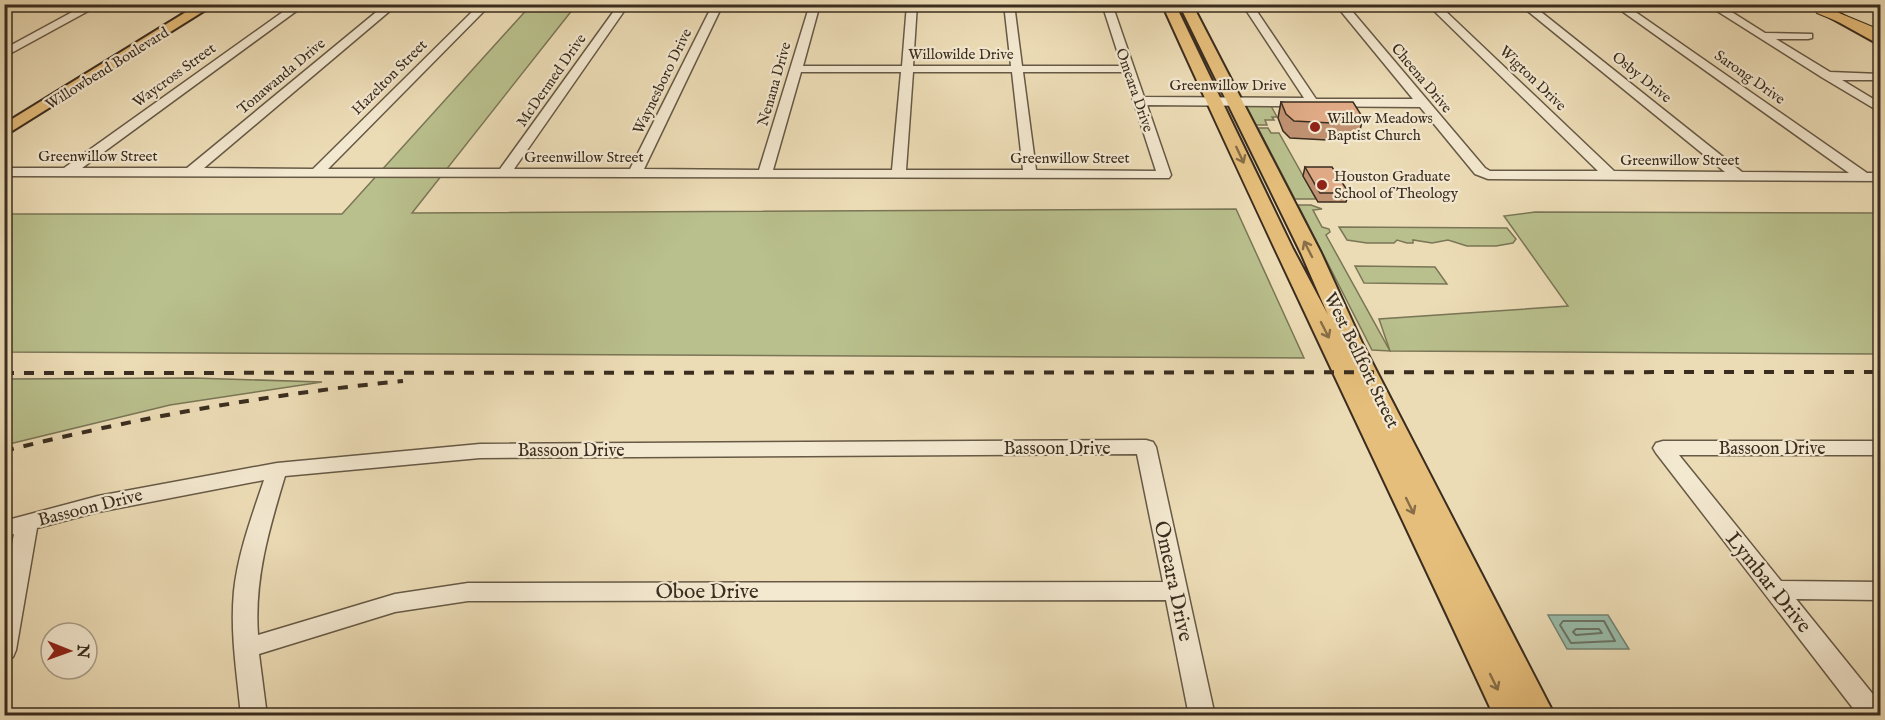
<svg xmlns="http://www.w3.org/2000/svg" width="1885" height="720" font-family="'IM FELL English',serif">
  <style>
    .green { fill: #b9c08d; stroke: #7a7656; stroke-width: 1.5 }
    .water { fill: #99bcab; stroke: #738373; stroke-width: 1.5 }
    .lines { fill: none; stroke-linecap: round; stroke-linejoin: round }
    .shore { stroke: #6a7465; stroke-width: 2 }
    .minor-casing { stroke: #665945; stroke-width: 3 }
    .major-casing { stroke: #3a2d1f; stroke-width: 4 }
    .highway-casing { stroke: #3a2d1f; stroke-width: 2 }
    .minor { fill: #f3e8d0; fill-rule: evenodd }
    .major { fill: #e6be7b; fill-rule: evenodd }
    .highway { fill: #e6be7b; fill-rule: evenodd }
    .rail { stroke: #3a2d1f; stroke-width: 4; stroke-dasharray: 10 10; stroke-linecap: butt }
    .wall { fill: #c09272; stroke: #3a2d1f; stroke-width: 1.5 }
    .building { fill: #dfaa85; stroke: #3a2d1f; stroke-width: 1.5 }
    .oneway { stroke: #876e48 }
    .poi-dot { fill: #8f2418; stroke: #f3e8d0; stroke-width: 2 }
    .labels { text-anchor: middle; stroke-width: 4.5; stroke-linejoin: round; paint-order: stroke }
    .far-street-label { font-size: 15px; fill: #3a2d1f; stroke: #f3e8d0 }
    .far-poi-label { font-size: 15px; fill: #3a2d1f; stroke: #f3e8d0; text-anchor: start }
    .street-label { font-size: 18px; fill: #3a2d1f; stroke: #f3e8d0 }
    .near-street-label { font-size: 21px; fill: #3a2d1f; stroke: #f3e8d0 }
  </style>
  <rect width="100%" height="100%" fill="#ecdcb6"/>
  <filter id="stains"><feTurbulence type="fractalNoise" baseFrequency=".00333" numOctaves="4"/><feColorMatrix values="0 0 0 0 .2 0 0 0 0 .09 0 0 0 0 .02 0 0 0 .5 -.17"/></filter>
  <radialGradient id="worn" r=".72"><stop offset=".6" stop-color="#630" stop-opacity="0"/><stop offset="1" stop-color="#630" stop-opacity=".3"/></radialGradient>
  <g class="green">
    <polygon points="577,4 412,213 1236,209 1304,358 5,352 5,214 342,214 531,5"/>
    <polygon points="1270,104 1277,117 1272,117 1274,120 1265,120 1267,125 1256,125 1245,105"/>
    <polygon points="1258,128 1268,128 1271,133 1279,133 1316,199 1295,199"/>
    <polygon points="1298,205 1311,205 1322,209 1313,210 1322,227 1329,229 1330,232 1326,235 1390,351 1372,350"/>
    <polygon points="1535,212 1880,213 1880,354 1390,351 1379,319 1568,306 1504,216"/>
    <polygon points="1339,227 1507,228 1516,239 1513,243 1496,246 1467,246 1448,240 1432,243 1413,240 1413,243 1407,243 1397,240 1394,243 1367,243 1347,240"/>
    <polygon points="1355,266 1435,267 1447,284 1364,283"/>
    <polygon points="194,378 322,382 170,405 5,445 5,379"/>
  </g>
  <polygon class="water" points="1548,615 1608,615 1629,649 1567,649"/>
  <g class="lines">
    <g class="shore">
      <polygon points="1563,621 1604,621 1615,641 1571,643 1560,625"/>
      <polygon points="1576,629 1599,629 1602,633 1576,635 1573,632"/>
    </g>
    <g class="minor-casing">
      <g id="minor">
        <polygon points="87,4 101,4 4,57 4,49"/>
        <path d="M294 4H306L82 168H187L386 4H398L204 168 313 169 480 4H491L328 169H500L619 4H629L514 169H630L713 4H723L644 169 759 170 810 4H820L803 66H902L907 4H917L913 66H1011L1004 4H1014L1022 66H1122L1102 4H1112L1144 97 1304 98 1242 4H1252L1316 99H1413L1335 4H1346L1485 168 1490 171H1598L1427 4H1438L1614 171 1725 172 1519 4H1531L1742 172 1849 173 1612 4H1624L1867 173H1880V181L1488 179 1475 174 1420 107 1147 105 1171 175 1169 178 4 176V168H64ZM801 72H901L892 170H773ZM913 72H1012L1023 170H906ZM1023 72H1124L1156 171 1036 170Z"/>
        <polygon points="1706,4 1719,4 1765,33 1812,34 1812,38 1808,39 1776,39 1830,72 1880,74 1880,78 1876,80 1842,80 1880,103 1880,112 1823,78"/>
        <path d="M1146 440 1153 442 1156 447 1215 716H1189L1166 600 468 601 395 612 259 654 267 716H241C237 674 230 633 234 591 238 553 252 516 264 480L98 512 37 528 16 650 13 657 4 660V584L14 534 4 537V521L98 496 277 463 480 444ZM1137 454 1163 582 468 583 395 594 258 635C254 579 269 529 285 476L480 458Z"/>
        <polygon points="1663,441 1880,441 1880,455 1679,455 1781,581 1880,582 1880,600 1796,599 1880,703 1880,716 1859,716 1656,453 1653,448 1656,443"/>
      </g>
    </g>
    <g class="major-casing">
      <g id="major">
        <polygon points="199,4 215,4 4,136 4,124"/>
        <path d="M1162 4H1175L1293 249 1328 315 1301 253 1179 4H1192L1321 253 1363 345 1555 716H1494C1384 478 1270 243 1162 4Z"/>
        <polygon points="1806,4 1822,4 1880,36 1880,45"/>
      </g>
    </g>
    <g class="highway-casing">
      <g id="highway">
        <polygon points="1860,4 1879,4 1880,15"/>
        <polygon points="1822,6 1880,30 1880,39 1817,13 1815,10 1817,7"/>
      </g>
    </g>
    <use href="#minor" class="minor"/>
    <use href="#major" class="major"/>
    <use href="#highway" class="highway"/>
    <g class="rail">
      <polyline points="4,373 1880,372"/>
      <path d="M4 451C136 418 268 394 403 381"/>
    </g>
  </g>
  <g class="wall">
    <polygon points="1281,102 1363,118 1359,134 1338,134 1338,137 1328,137 1327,140 1290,138 1283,131 1278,118"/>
    <polygon points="1305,167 1349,193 1346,202 1318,202 1303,176"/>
  </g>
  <g class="building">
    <polygon points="1281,102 1353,102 1363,118 1340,118 1342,120 1329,120 1331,123 1294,121 1286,114"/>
    <polygon points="1305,167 1332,167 1349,193 1320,193"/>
  </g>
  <defs><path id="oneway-shaft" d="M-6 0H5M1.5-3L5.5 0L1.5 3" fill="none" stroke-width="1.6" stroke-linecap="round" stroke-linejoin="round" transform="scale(1.5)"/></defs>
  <g class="oneway">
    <use href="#oneway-shaft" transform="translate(1240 155) rotate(65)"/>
    <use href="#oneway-shaft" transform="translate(1308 249) rotate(-117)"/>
    <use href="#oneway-shaft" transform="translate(1325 330) rotate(63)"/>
    <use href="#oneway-shaft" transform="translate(1410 506) rotate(64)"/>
    <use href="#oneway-shaft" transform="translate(1494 682) rotate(64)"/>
  </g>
  <g class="poi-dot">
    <circle cx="1315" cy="127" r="6"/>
    <circle cx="1322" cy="185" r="6"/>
  </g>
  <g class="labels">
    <g class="far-street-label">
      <text x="961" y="59">Willowilde Drive</text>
      <text transform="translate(107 68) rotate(-32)" y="5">Willowbend Boulevard</text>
      <text transform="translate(174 75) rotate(-36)" y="5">Waycross Street</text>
      <text transform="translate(281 76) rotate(-40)" y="5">Tonawanda Drive</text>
      <text transform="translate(389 77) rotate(-45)" y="5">Hazelton Street</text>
      <text transform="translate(1642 77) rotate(39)" y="5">Osby Drive</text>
      <text transform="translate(1750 77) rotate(35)" y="5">Sarong Drive</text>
      <text transform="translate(1422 78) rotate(50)" y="5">Cheena Drive</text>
      <text transform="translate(1533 78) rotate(44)" y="5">Wigton Drive</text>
      <text transform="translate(551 80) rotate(-55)" y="5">McDermed Drive</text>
      <text transform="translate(662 81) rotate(-64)" y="5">Waynesboro Drive</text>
      <text transform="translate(774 84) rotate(-74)" y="5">Nenana Drive</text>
      <text x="1228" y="90">Greenwillow Drive</text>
      <text transform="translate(1135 90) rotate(71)" y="5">Omeara Drive</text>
      <text x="98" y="161">Greenwillow Street</text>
      <text x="584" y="162">Greenwillow Street</text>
      <text x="1070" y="163">Greenwillow Street</text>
      <text x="1680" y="165">Greenwillow Street</text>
    </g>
    <g class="far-poi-label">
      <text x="1327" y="123">Willow Meadows<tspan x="1327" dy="17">Baptist Church</tspan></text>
      <text x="1334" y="181">Houston Graduate<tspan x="1334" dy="17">School of Theology</tspan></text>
    </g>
    <g class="street-label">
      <text transform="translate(1362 360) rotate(64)" y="6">West Bellfort Street</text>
      <text x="1057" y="454">Bassoon Drive</text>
      <text x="1772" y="454">Bassoon Drive</text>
      <text x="571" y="456">Bassoon Drive</text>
      <text transform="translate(90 507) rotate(-14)" y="6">Bassoon Drive</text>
    </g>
    <g class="near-street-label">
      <text transform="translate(1174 581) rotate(78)" y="7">Omeara Drive</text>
      <text transform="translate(1769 582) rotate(51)" y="7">Lymbar Drive</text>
      <text x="707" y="598">Oboe Drive</text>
    </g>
  </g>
  <rect width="1885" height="720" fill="none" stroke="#ecdcb6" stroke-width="24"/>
  <rect x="6" y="6" width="1873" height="708" fill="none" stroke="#3a2d1f" stroke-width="3"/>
  <rect x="12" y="12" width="1861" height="696" fill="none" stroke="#3a2d1f" stroke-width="1.5"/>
  <g transform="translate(69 651) rotate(91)"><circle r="28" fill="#f3e8d0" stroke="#a99d89" stroke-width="1.5"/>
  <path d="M0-4.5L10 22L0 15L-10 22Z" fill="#8f2418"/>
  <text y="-9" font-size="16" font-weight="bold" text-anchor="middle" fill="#3a2d1f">N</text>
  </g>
  <rect width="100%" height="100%" filter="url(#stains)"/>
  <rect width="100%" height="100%" fill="url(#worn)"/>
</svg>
